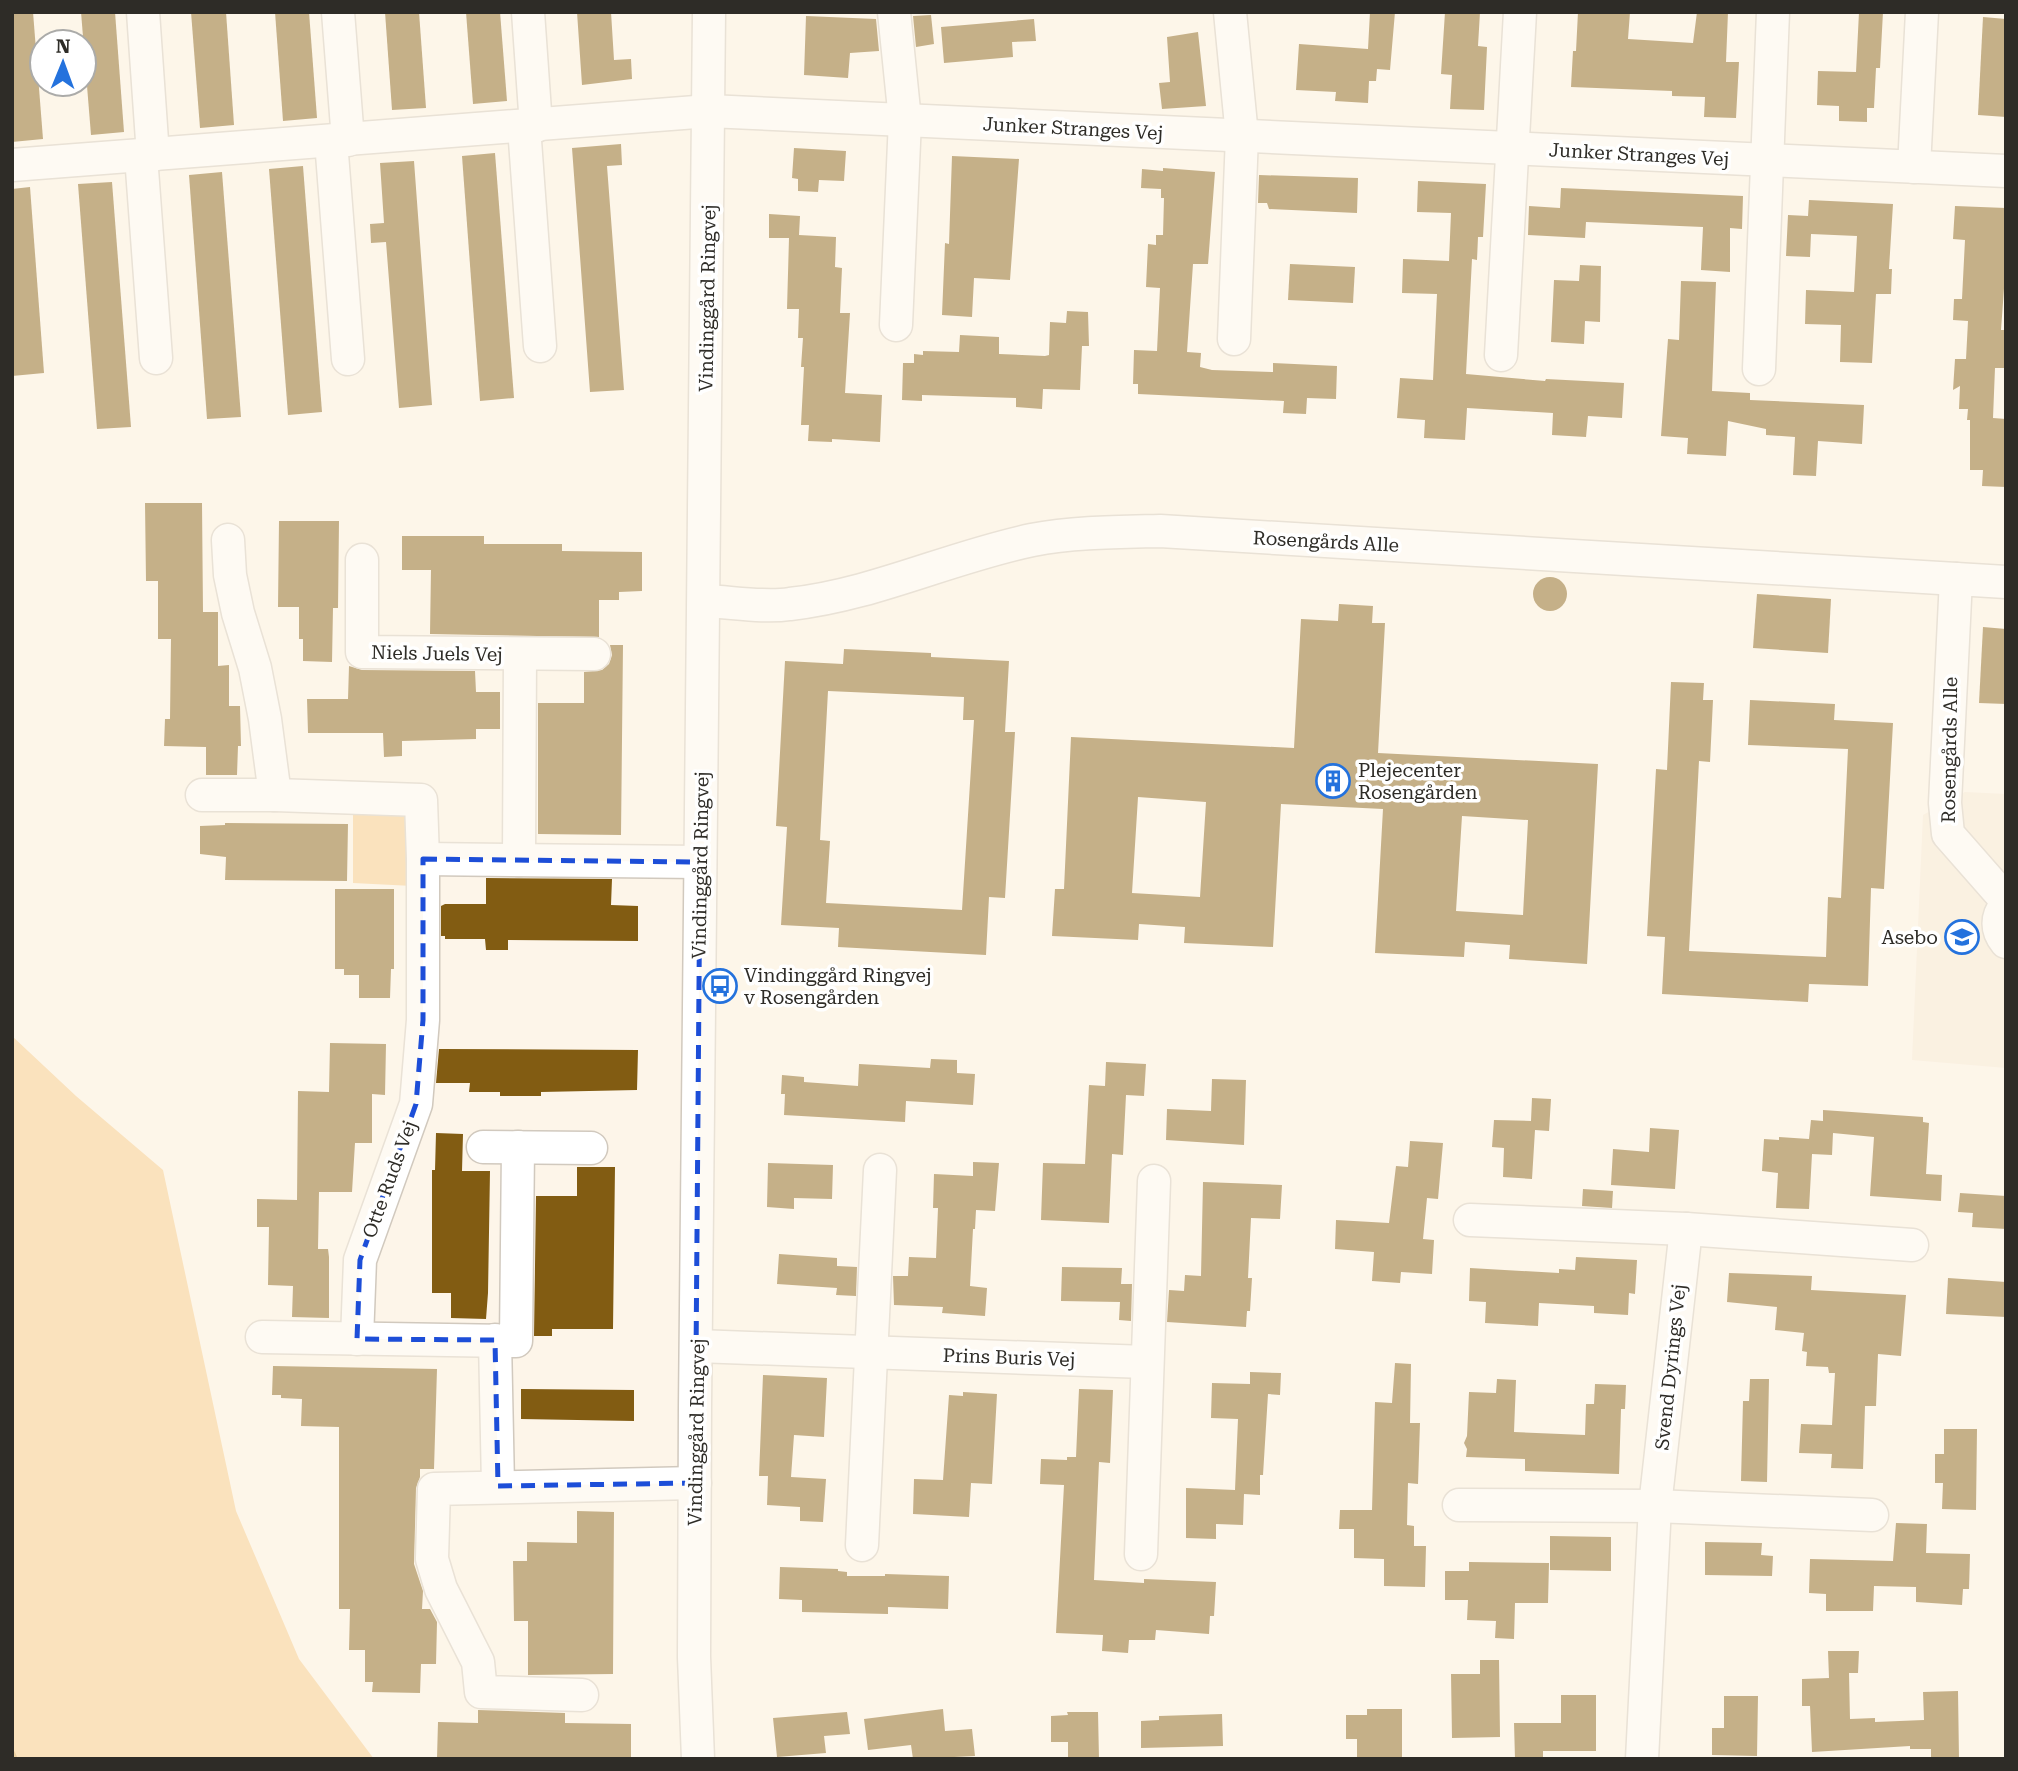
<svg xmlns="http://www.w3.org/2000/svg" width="2018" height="1771" font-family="'Roboto Serif',serif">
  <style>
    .built { fill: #f7ead8 }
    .green { fill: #f6ca87 }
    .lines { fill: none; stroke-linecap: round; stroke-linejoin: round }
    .stream { stroke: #d39f45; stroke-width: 7 }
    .building { fill: #825c12; fill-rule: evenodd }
    .minor-casing { stroke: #d1c9be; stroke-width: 35 }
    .minor { stroke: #fff; stroke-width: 32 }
    .marked { fill: none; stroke: #1d4ed8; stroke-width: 5; stroke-dasharray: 14 9; stroke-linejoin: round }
    .labels { text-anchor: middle; stroke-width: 7; stroke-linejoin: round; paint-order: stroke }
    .street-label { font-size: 19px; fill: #2e2c27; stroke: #fff }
    .poi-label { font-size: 19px; fill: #2e2c27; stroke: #fff; text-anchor: start }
  </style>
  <rect width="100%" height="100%" fill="#fdf5e9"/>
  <polygon class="built" points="1965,792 2006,794 2006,1068 1912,1060 1923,815"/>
  <g class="green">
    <polygon points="353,806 408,813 413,886 353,883"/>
    <polygon points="12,1036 76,1096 163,1170 236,1511 299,1659 374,1759 12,1759"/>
  </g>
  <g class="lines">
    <polyline class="stream" points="12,1754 14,1759"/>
  </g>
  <g class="building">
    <polygon points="12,12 33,12 43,139 12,142"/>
    <polygon points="81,12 115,12 124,132 91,135"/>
    <polygon points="191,12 226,12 234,125 200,128"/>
    <polygon points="275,12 309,12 317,118 283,121"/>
    <polygon points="385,12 419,12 426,108 392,110"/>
    <polygon points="466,12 500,12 507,101 473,104"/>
    <polygon points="577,12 611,12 614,60 631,59 632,79 582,85"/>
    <polygon points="1370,12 1395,12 1390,70 1377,69 1376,81 1369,81 1368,103 1335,101 1336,92 1296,90 1299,44 1368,49"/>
    <polygon points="1445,12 1480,12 1478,46 1487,47 1484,110 1450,109 1452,75 1441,74"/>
    <polygon points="1578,12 1630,12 1628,39 1693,43 1697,12 1728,12 1726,62 1739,62 1736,118 1704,117 1705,97 1672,96 1672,91 1571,87 1573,51 1576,51"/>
    <polygon points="1859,12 1883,12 1880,68 1876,68 1874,108 1867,108 1867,122 1839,121 1839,106 1817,105 1818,71 1856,72"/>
    <polygon points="931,15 934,44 916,47 913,16"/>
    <polygon points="806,16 876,19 879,51 850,53 848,78 804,75"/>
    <polygon points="1983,17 2006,19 2006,117 1978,115"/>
    <polygon points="1034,19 1036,41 1012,42 1013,57 944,63 941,27"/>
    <polygon points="1198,32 1206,106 1162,109 1159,83 1170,82 1167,37"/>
    <polygon points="621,144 622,165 607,166 624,390 590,392 572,148"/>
    <polygon points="794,148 846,151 844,181 819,180 818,192 798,191 798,179 792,178"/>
    <polygon points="495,153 514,398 480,401 462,156"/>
    <polygon points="952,156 1019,159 1010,280 974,278 972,317 942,315 945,243 949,244"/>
    <polygon points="414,161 432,405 399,408 386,242 371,243 370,224 384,223 380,163"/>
    <polygon points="303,166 322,412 288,415 269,169"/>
    <polygon points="1163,168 1215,172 1208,264 1193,264 1187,352 1201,353 1200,367 1212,370 1273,372 1273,363 1337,366 1336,399 1307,398 1306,414 1283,413 1284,401 1138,394 1138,384 1133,384 1134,350 1157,351 1160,288 1146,287 1148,244 1156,245 1156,235 1163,235 1164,198 1161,198 1161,189 1141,188 1142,169 1163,171"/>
    <polygon points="222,172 241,417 207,419 189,175"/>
    <polygon points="1259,175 1358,178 1357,213 1269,209 1267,203 1258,203"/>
    <polygon points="1418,181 1486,184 1483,237 1478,237 1477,260 1472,259 1466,374 1545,381 1546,379 1624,383 1622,418 1588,416 1586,437 1552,435 1553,413 1467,408 1465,440 1424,438 1425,420 1397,418 1400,378 1433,380 1437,294 1402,293 1403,259 1449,261 1451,213 1417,212"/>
    <polygon points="112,182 131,427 97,429 78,184"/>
    <polygon points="30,187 44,373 12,376 12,189"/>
    <polygon points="1561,188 1743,196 1742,229 1730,228 1730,272 1701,270 1703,227 1586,222 1585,238 1528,235 1529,206 1560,208"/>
    <polygon points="1809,200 1893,204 1889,269 1892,269 1891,294 1876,294 1872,363 1840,362 1841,325 1805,324 1806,290 1854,292 1857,236 1811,234 1810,257 1786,256 1788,215 1808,216"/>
    <polygon points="1955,206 2006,208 2006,261 2001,330 2006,330 2006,368 1995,368 1993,418 2006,419 2006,487 1982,486 1983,470 1970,470 1970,420 1967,420 1968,409 1959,409 1960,386 1953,390 1955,359 1966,359 1968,321 1953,320 1954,299 1962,299 1965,240 1953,239"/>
    <polygon points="769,214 800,216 799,235 836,237 835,267 842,268 840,313 850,313 845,393 882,395 880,442 832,439 832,442 808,441 809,425 801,425 804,367 801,367 803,338 798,338 799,309 787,309 789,238 769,238"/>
    <polygon points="1290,264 1355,267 1353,303 1288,300"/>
    <polygon points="1580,265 1601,266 1600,322 1585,321 1584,344 1551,342 1554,280 1579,281"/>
    <polygon points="1681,281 1716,282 1712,391 1750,393 1750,400 1864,405 1862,444 1818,441 1816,476 1793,475 1795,437 1766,435 1766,429 1728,421 1726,456 1687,454 1688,438 1661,436 1668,339 1679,340"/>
    <polygon points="1067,311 1088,312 1089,346 1082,346 1080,390 1043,389 1042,409 1016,407 1016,398 922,395 922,401 902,400 903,363 914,363 914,354 923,355 923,351 959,352 960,335 999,337 999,354 1045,356 1049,355 1050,322 1066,323"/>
    <polygon points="145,503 202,503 203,612 218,612 218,666 229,665 229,706 240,706 241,746 238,746 237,775 206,775 206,747 164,746 165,719 170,719 171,639 158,639 158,581 146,581"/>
    <polygon points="279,521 339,521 338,608 333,608 332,662 303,661 303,639 299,639 299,607 278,607"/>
    <polygon points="402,536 484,536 484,544 562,544 562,551 642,552 642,591 619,592 619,600 599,600 599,637 430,634 431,570 402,570"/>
    <circle cx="1550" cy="594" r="17"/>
    <polygon points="1757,594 1831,599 1828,653 1753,648"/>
    <path d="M1339 604 1373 606 1372 623H1385L1378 753 1598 764 1587 964 1509 959 1510 945 1465 942 1464 957 1375 953 1383 809 1281 804 1273 947 1184 943 1185 927 1139 924 1138 940 1052 936 1055 889H1064L1071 737 1294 748 1301 619 1338 621ZM1138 797 1206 802 1200 897 1132 893ZM1462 816 1528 820 1523 915 1456 911Z"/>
    <polygon points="1983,627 2006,629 2006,704 1979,703"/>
    <polygon points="610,645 623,645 621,835 538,834 538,703 584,703 584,672 602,670 609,664 612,655"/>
    <path d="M844 649 931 653V657L1009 661 1005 732H1015L1005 898 989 897 986 955 838 947 839 928 781 925 787 827 776 826 785 661 843 664ZM828 691 964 697 963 720H974L962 910 826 903 830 841 820 840Z"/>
    <polygon points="349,666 362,670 475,671 476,692 500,692 500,729 476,729 476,739 402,741 402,756 384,757 383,733 308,733 307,699 348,699"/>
    <polygon points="1671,682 1704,683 1703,700 1713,700 1710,762 1699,761 1689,951 1826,957 1828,897 1841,898 1848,749 1748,745 1750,700 1835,704 1834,720 1893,723 1884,889 1871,888 1868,986 1809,984 1808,1002 1662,994 1665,937 1647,936 1656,769 1667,770"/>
    <polygon points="225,823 348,824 347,881 225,880 226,857 200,854 200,826 225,825"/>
    <polygon points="486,878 612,879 611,905 638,906 638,941 508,940 508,950 486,950 485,939 445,939 445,936 441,936 441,906 445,904 486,904"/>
    <polygon points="335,889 394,889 394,969 391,969 390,998 359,998 359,975 344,975 344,969 335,969"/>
    <polygon points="330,1043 386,1044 385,1095 372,1094 372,1143 355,1143 352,1192 319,1192 318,1249 328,1249 329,1257 329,1318 292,1317 293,1286 268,1285 269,1227 257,1227 257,1199 297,1200 298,1091 329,1092"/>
    <polygon points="439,1049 638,1050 637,1090 541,1092 541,1096 500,1096 500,1092 469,1092 470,1083 436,1083"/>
    <polygon points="931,1059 957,1060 957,1073 975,1074 973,1105 906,1101 905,1122 784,1115 785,1094 781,1094 782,1075 804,1077 804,1082 858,1086 859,1064 930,1068"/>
    <polygon points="1106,1062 1146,1064 1144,1096 1126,1095 1123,1155 1112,1154 1109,1223 1041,1220 1043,1163 1085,1164 1089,1085 1105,1086"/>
    <polygon points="1212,1079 1246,1080 1244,1145 1166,1140 1167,1109 1211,1111"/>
    <polygon points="1532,1098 1551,1099 1549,1131 1535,1130 1532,1179 1503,1177 1504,1148 1492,1147 1494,1120 1531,1121"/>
    <polygon points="1823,1110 1923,1117 1923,1122 1929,1123 1926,1174 1942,1175 1941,1201 1870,1196 1874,1137 1833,1133 1832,1155 1812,1154 1809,1209 1776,1208 1778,1173 1762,1171 1764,1139 1779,1140 1779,1137 1809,1139 1811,1120 1823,1121"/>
    <polygon points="1650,1128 1679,1130 1675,1189 1611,1185 1613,1149 1649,1152"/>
    <polygon points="436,1133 463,1134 462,1171 490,1171 488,1293 486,1319 451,1318 451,1293 432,1293 432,1170 435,1170"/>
    <polygon points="1410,1141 1443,1143 1438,1199 1427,1198 1423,1239 1434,1240 1432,1274 1401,1272 1400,1283 1372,1281 1374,1252 1335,1249 1336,1220 1389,1223 1396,1166 1408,1167"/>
    <polygon points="973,1162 999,1163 995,1211 976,1210 975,1229 973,1229 970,1286 987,1288 985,1316 942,1313 943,1307 894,1305 893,1276 908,1276 909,1257 936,1258 938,1208 933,1208 934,1174 973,1176"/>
    <polygon points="768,1163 833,1165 832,1199 794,1198 794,1209 767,1207"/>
    <polygon points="577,1167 615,1167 613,1329 552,1329 552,1336 534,1336 536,1196 577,1196"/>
    <polygon points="1203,1182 1282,1185 1280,1219 1251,1218 1248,1278 1252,1278 1250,1311 1247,1311 1246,1327 1167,1322 1169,1290 1184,1291 1185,1275 1201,1276"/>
    <polygon points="1583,1189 1613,1191 1612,1208 1582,1206"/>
    <polygon points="1960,1193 2006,1196 2006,1229 1972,1227 1973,1213 1958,1212"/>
    <polygon points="779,1254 837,1258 837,1266 857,1267 856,1296 836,1295 837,1288 777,1284"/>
    <polygon points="1576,1257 1637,1260 1635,1294 1629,1293 1628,1315 1594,1313 1594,1306 1539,1303 1538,1326 1485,1323 1486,1302 1469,1301 1470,1268 1559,1273 1559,1269 1575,1270"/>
    <polygon points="1062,1267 1122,1268 1121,1284 1132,1284 1131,1321 1119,1320 1120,1302 1061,1301"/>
    <polygon points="1729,1273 1812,1276 1811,1290 1906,1295 1901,1356 1878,1354 1876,1406 1865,1406 1863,1469 1831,1468 1832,1454 1799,1453 1801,1424 1832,1425 1835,1373 1829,1373 1828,1367 1806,1366 1807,1352 1802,1351 1804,1333 1775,1330 1777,1307 1727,1302"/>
    <polygon points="1948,1278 2006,1282 2006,1317 1946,1314"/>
    <polygon points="1395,1363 1411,1364 1410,1423 1420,1423 1418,1484 1408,1483 1407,1525 1414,1526 1414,1546 1426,1546 1425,1587 1384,1586 1384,1559 1354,1558 1354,1529 1339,1529 1340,1510 1372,1510 1375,1402 1392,1403"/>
    <polygon points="273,1366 437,1369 434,1469 420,1469 420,1477 416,1488 414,1564 423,1591 422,1609 430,1609 437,1622 436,1664 421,1664 420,1693 372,1692 373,1682 365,1682 365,1650 349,1650 350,1609 339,1609 339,1427 301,1426 302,1399 281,1398 281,1395 272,1395"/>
    <polygon points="1250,1372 1281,1373 1280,1395 1268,1394 1263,1475 1260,1475 1260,1495 1244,1494 1243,1525 1216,1524 1216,1539 1186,1538 1186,1488 1235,1490 1238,1419 1211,1418 1212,1383 1250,1384"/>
    <polygon points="763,1375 827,1378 824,1437 794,1435 791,1477 826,1479 823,1522 800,1521 800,1507 767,1505 768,1476 759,1476"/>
    <polygon points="1497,1379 1516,1380 1514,1432 1585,1435 1586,1404 1594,1404 1595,1384 1626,1385 1625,1409 1621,1409 1619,1474 1525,1471 1525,1459 1466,1457 1467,1449 1464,1443 1467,1436 1469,1392 1496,1393"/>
    <polygon points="1750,1379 1769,1379 1767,1482 1741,1481 1743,1401 1749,1401"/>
    <polygon points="521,1389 634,1390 634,1421 521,1419"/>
    <polygon points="1079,1389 1113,1390 1110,1463 1099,1462 1094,1580 1144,1583 1144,1579 1216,1582 1214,1616 1210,1616 1209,1634 1156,1630 1155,1640 1129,1640 1128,1653 1102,1651 1103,1635 1056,1633 1064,1485 1040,1484 1041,1459 1067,1460 1067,1457 1076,1457"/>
    <polygon points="963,1392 997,1394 992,1484 971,1483 969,1517 913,1514 914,1479 943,1480 949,1395 963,1396"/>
    <polygon points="1944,1429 1977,1429 1976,1510 1942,1509 1943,1483 1935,1483 1935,1454 1944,1454"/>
    <polygon points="577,1511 614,1512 613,1674 528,1675 528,1621 514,1621 513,1561 527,1561 527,1542 577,1543"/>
    <polygon points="1896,1523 1927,1524 1926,1553 1970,1554 1969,1589 1963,1589 1962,1605 1916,1602 1916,1587 1874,1586 1873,1611 1826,1611 1826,1594 1809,1593 1810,1559 1893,1561"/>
    <polygon points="1550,1536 1611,1537 1611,1571 1550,1570"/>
    <polygon points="1705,1542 1762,1543 1761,1555 1773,1556 1772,1576 1705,1575"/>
    <polygon points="1469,1562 1549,1563 1548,1603 1515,1603 1514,1639 1495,1638 1496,1621 1467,1620 1468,1600 1445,1600 1445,1571 1469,1571"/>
    <polygon points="780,1567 838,1569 838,1571 847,1572 847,1576 885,1576 885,1574 949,1576 948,1609 888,1607 888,1614 802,1612 802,1600 779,1599"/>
    <polygon points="1828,1651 1859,1651 1858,1673 1849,1673 1850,1719 1875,1718 1875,1722 1924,1720 1923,1692 1958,1691 1959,1759 1931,1759 1931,1749 1910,1749 1910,1746 1812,1752 1810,1706 1802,1706 1802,1679 1829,1678"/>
    <polygon points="1480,1660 1499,1660 1500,1737 1452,1738 1451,1674 1480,1674"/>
    <polygon points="1561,1695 1596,1695 1596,1751 1543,1751 1543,1759 1515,1759 1514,1723 1561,1723"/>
    <polygon points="1724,1696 1758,1696 1757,1756 1712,1755 1712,1728 1724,1728"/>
    <polygon points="943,1709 945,1731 972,1729 975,1756 913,1759 911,1745 868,1750 864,1719"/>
    <polygon points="1367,1709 1402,1709 1402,1759 1357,1759 1357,1739 1346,1739 1346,1715 1367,1715"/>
    <polygon points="478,1710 565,1713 565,1723 631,1724 631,1759 437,1758 438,1722 478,1723"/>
    <polygon points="847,1712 850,1734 824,1736 826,1753 777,1757 773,1718"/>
    <polygon points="1067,1712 1098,1712 1099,1759 1068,1759 1068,1742 1051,1742 1051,1716 1068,1715"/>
    <polygon points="1222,1714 1223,1746 1141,1748 1141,1721 1159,1720 1159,1716"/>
  </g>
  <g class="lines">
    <g class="minor-casing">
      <g id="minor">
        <polyline points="143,12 153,155"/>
        <polyline points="338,12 348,140"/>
        <polyline points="528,12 536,126"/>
        <polyline points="894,12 905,120 896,325"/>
        <polyline points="1230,12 1242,136 1234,339"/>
        <polyline points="524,127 540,346"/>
        <polyline points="331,141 348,359"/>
        <polyline points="141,156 156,358"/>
        <polyline points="12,165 709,111 2006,171"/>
        <polyline points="1914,167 1922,12"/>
        <polyline points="1501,355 1520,12"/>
        <polyline points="1759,369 1773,12"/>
        <polyline points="228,540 230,575 238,613 255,668 265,719 275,795"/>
        <polyline points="362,560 362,652 594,654"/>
        <polyline points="1956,579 1945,803 1948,834 2006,900"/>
        <path d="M704 601C732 602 763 608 790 604 873 595 950 557 1032 540 1074 532 1118 532 1160 531L2006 582"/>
        <polyline points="202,795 275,795 421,800 423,859 423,1020 416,1104 360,1260 357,1339"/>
        <polyline points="423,859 700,862"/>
        <polyline points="519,860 520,654"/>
        <path d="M2006 905C1996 917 1996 930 2006 942"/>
        <polyline points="483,1147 591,1148"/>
        <polyline points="1470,1220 1686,1229 1912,1245"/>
        <polyline points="262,1337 516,1341 518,1147"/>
        <polyline points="495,1340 498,1486"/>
        <polyline points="697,1346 1146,1362"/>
        <polyline points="1459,1505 1655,1506 1872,1515"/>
        <polyline points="862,1545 880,1170"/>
        <polyline points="1141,1554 1154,1181"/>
        <polyline points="582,1695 481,1692 478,1662 441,1589 432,1559 434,1489 695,1483"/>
        <polyline points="698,1759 694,1657 695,1407 709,12"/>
        <polyline points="1642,1759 1655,1506 1686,1229"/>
      </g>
    </g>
    <use href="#minor" class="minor"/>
  </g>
  <path d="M0 0H2018V1771H0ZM423 859 700 862 695 1483 498 1486 495 1340 357 1339 360 1260 416 1104 423 1020Z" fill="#fdf5e9" fill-opacity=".55" fill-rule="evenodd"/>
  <path class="marked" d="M423 859 700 862 695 1483 498 1486 495 1340 357 1339 360 1260 416 1104 423 1020Z"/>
  <defs>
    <g id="building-ring" transform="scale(1.75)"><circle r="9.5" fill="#fff" stroke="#2472dd" stroke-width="1.5"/><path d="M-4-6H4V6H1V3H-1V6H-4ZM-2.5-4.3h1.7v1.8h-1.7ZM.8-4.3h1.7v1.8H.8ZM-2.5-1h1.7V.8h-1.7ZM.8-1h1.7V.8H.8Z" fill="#2472dd"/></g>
    <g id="school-ring" transform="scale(1.75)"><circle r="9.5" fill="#fff" stroke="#2472dd" stroke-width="1.5"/><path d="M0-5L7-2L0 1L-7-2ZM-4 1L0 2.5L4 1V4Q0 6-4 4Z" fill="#2472dd"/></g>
    <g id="bus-ring" transform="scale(1.75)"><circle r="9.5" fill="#fff" stroke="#2472dd" stroke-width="1.5"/><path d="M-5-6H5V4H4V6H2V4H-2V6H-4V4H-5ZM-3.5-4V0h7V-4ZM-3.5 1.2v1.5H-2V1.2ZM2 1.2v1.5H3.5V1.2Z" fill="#2472dd"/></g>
  </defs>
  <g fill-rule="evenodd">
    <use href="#building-ring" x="1333" y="781"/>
    <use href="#school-ring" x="1962" y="937"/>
    <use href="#bus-ring" x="720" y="986"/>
  </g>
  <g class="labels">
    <g class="street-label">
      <text transform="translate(1073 128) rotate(3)" y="7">Junker Stranges Vej</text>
      <text transform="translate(1639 154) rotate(3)" y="7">Junker Stranges Vej</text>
      <text transform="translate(707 298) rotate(-89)" y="7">Vindinggård Ringvej</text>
      <text transform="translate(1326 541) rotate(3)" y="7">Rosengårds Alle</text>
      <text transform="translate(437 653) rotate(1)" y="7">Niels Juels Vej</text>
      <text transform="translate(1949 750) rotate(-89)" y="7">Rosengårds Alle</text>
      <text transform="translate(700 865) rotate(-89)" y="7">Vindinggård Ringvej</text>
      <text transform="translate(389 1179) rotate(-70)" y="7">Otte Ruds Vej</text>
      <text transform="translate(1009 1357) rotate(2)" y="7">Prins Buris Vej</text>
      <text transform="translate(1670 1367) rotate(-84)" y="7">Svend Dyrings Vej</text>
      <text transform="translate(696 1432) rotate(-89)" y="7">Vindinggård Ringvej</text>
    </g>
    <g class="poi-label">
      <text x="1358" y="777">Plejecenter<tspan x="1358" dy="22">Rosengården</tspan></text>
      <text x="1938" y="944" text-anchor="end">Asebo</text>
      <text x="744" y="982">Vindinggård Ringvej<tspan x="744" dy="22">v Rosengården</tspan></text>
    </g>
  </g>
  <rect width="2018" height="1771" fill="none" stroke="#2e2c27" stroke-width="28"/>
  <g transform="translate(63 63) rotate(1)"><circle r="33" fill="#ffffff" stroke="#ababa9" stroke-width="2"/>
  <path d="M0-5L12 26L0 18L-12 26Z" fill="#2472dd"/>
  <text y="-10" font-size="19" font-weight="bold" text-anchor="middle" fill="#2e2c27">N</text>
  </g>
</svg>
